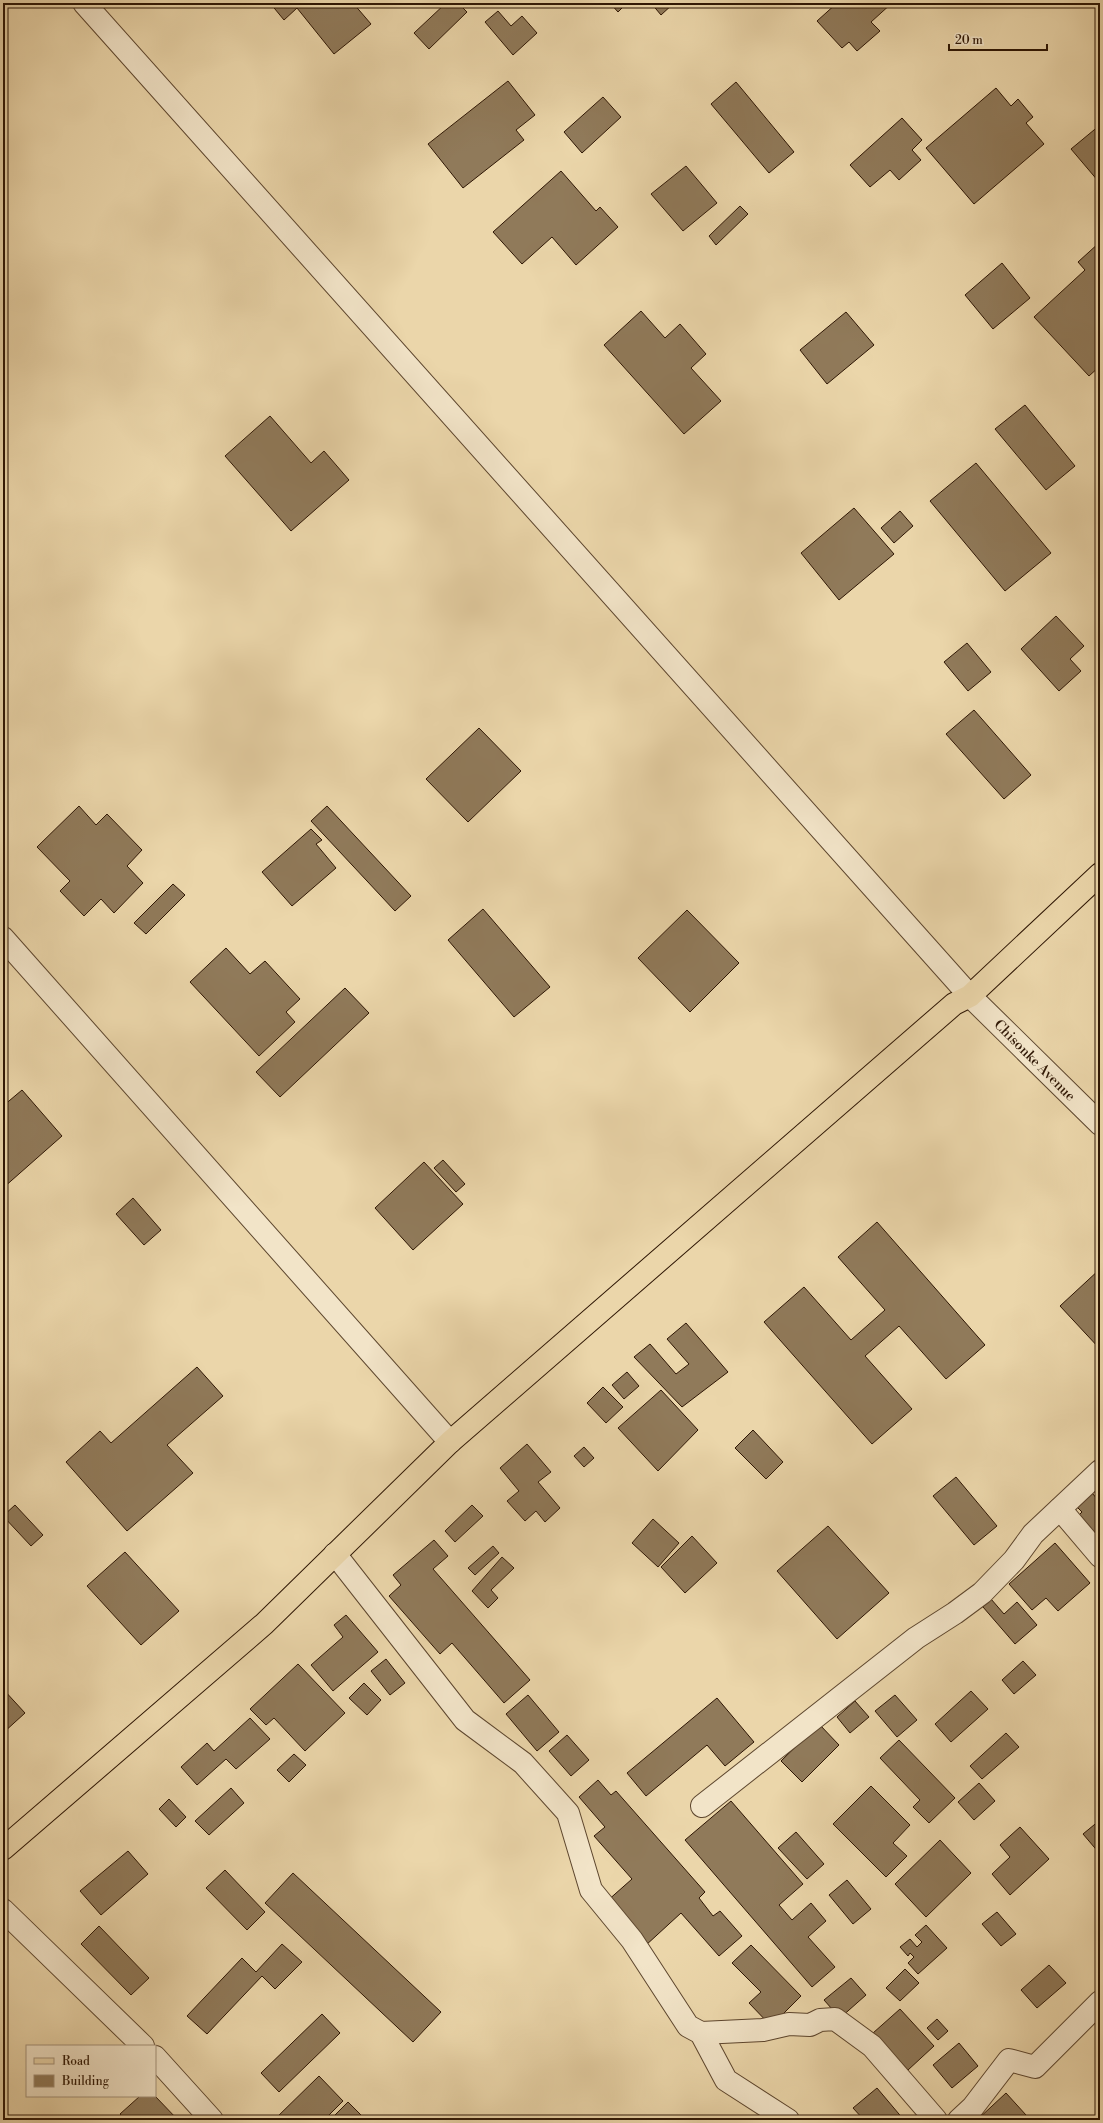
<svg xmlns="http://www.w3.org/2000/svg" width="1103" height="2123" font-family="'Libre Bodoni',serif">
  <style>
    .building { fill: #907a5a; stroke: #2e1604 }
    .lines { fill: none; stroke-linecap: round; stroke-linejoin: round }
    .minor-casing { stroke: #5d462e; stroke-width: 24 }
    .major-casing { stroke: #2e1604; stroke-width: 24 }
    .minor { stroke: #f2e4c8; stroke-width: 22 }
    .major { stroke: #ebd6aa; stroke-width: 22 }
    .labels { text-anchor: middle; stroke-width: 4; stroke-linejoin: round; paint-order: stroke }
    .street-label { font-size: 14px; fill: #2e1604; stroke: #f2e4c8 }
  </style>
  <rect width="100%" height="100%" fill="#ebd6aa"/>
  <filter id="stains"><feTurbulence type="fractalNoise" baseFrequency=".005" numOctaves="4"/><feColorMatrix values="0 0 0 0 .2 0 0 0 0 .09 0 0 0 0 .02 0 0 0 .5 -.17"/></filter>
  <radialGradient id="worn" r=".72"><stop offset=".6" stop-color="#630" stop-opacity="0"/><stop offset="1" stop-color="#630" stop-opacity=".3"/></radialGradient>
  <g class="building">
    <polygon points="270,3 353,3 371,24 334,54 297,8 284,20"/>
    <polygon points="446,3 458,3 467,12 429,49 414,33"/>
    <polygon points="610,3 627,3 618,12"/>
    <polygon points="651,3 674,3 661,15"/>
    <polygon points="837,3 892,3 871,22 880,31 857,51 849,42 842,48 817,21"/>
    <polygon points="498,11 511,26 522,16 537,33 513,55 485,22"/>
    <polygon points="508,81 535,115 516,130 524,140 463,188 428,144"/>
    <polygon points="736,82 794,152 769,173 711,104"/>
    <polygon points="996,88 1011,106 1018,99 1033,117 1026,123 1044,144 974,204 926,148"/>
    <polygon points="603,97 621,117 582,153 564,132"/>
    <polygon points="902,118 922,140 912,150 921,160 899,180 890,170 870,187 850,165"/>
    <polygon points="1100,125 1100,182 1099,182 1071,149"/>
    <polygon points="686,166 717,203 683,231 651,194"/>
    <polygon points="561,171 596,211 600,207 618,227 576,265 552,237 522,264 493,232"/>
    <polygon points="740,206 748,214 716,245 709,236"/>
    <polygon points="1100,242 1100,366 1089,376 1034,317 1085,270 1078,262"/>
    <polygon points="1002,263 1030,298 993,329 965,295"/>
    <polygon points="641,311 665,338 680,324 706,354 691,368 721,401 684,434 604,345"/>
    <polygon points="846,312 874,345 827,384 800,350"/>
    <polygon points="1025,405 1075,466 1046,490 995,429"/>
    <polygon points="270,416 311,463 324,451 349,480 291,531 225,456"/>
    <polygon points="976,463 1051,553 1005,591 930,501"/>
    <polygon points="854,508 894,554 839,600 801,553"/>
    <polygon points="900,511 913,526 894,543 881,528"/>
    <polygon points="1056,616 1084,646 1070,659 1081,671 1059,691 1021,649"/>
    <polygon points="967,643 991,672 968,691 944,662"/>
    <polygon points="974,710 1031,775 1004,799 946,734"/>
    <polygon points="479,728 521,771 468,822 426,779"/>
    <polygon points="79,806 96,825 107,814 142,850 127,866 143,883 114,913 101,899 84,916 60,891 70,881 37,847"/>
    <polygon points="327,806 411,896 395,911 311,821"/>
    <polygon points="311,829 322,840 316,844 336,868 292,906 262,872"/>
    <polygon points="173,884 185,895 146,934 134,923"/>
    <polygon points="483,909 550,987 514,1017 448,940"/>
    <polygon points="687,910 739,963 690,1012 638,958"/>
    <polygon points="226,948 250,974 265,961 300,999 286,1012 295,1022 259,1056 190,982"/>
    <polygon points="345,988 369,1013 280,1097 256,1072"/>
    <polygon points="22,1090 62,1136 3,1188 3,1106"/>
    <polygon points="443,1160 465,1184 456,1192 434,1168"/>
    <polygon points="424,1162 463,1204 413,1250 375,1208"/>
    <polygon points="133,1198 161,1230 144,1245 116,1214"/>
    <polygon points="877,1222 985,1345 946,1379 899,1326 865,1356 912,1409 872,1444 764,1322 804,1287 851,1340 885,1310 838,1257"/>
    <polygon points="1100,1269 1100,1349 1060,1306"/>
    <polygon points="686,1323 728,1372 682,1407 634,1357 650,1344 676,1374 689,1364 667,1339"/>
    <polygon points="197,1367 223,1396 167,1445 193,1473 127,1531 66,1462 100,1431 111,1443"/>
    <polygon points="627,1372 639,1386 624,1399 612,1385"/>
    <polygon points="603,1387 623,1407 606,1423 587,1403"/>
    <polygon points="661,1390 698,1430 658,1471 618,1428"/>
    <polygon points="753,1430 783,1462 766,1479 735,1448"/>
    <polygon points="527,1444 551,1472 538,1482 560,1508 545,1522 536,1511 525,1521 507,1501 519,1491 500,1468"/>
    <polygon points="584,1447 594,1458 584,1467 574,1456"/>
    <polygon points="956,1477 997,1526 974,1545 933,1496"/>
    <polygon points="1092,1493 1100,1502 1100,1533 1098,1530 1094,1534 1078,1516 1082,1512 1077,1507"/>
    <polygon points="15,1505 43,1535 31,1546 3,1516"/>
    <polygon points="472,1505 483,1516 455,1542 445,1531"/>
    <polygon points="653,1519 679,1543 658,1567 632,1543"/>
    <polygon points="828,1526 889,1593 837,1639 777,1571"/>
    <polygon points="692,1536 717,1563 685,1593 661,1567"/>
    <polygon points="434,1540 448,1556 433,1569 530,1680 504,1703 452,1643 440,1654 389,1596 401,1585 393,1575"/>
    <polygon points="1055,1543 1090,1583 1058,1611 1046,1598 1032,1610 1009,1584"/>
    <polygon points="493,1546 499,1553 475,1575 468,1568"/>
    <polygon points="125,1552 179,1611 141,1645 87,1586"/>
    <polygon points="502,1557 514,1568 491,1590 498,1598 488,1608 472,1591"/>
    <polygon points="991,1599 1004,1614 1017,1602 1037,1625 1015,1644 983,1607"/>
    <polygon points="346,1615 378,1652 333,1691 311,1665 343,1637 334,1625"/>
    <polygon points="386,1659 405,1683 390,1695 371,1671"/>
    <polygon points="1023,1661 1036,1675 1014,1694 1002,1680"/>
    <polygon points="298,1664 345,1713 305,1751 274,1718 266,1725 250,1709"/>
    <polygon points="364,1683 381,1700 367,1715 349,1698"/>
    <polygon points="3,1689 25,1713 3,1733"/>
    <polygon points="971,1691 988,1709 951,1742 935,1724"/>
    <polygon points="528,1695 559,1732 537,1751 506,1714"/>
    <polygon points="895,1695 917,1720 897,1737 875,1711"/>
    <polygon points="717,1698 754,1742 725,1766 707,1745 646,1796 627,1773"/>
    <polygon points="855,1701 869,1717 850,1733 837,1717"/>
    <polygon points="250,1718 270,1739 236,1769 226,1759 197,1785 181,1767 207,1743 214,1751"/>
    <polygon points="819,1724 839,1745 802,1782 781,1761"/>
    <polygon points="1006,1733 1019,1747 982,1779 970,1766"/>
    <polygon points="567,1735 589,1760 571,1776 549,1751"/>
    <polygon points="899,1740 955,1798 929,1823 913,1807 920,1800 880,1758"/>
    <polygon points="294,1754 306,1765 289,1782 277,1770"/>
    <polygon points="598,1780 611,1795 616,1791 705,1892 699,1898 713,1916 720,1911 742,1936 719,1956 681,1913 645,1946 606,1902 632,1879 594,1836 605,1827 579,1797"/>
    <polygon points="979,1783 995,1801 974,1820 958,1802"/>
    <polygon points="871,1786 910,1825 893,1843 907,1856 886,1877 833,1824"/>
    <polygon points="231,1788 244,1803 209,1835 195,1821"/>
    <polygon points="169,1799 186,1817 176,1827 159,1809"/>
    <polygon points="731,1801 803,1884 779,1905 792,1920 811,1903 826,1921 808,1937 835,1967 812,1987 685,1840"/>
    <polygon points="1100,1820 1100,1854 1083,1834"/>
    <polygon points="1020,1827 1049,1859 1010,1895 992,1874 1010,1857 1000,1845"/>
    <polygon points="796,1832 824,1864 807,1879 778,1848"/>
    <polygon points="940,1840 971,1873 926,1917 895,1884"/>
    <polygon points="128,1851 148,1874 101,1915 80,1891"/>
    <polygon points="225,1870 265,1912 247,1930 206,1888"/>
    <polygon points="293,1873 441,2012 413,2042 265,1903"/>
    <polygon points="847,1880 871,1909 853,1924 829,1895"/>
    <polygon points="997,1912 1016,1934 1001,1946 982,1924"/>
    <polygon points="926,1925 947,1948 918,1974 908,1963 914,1957 910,1953 908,1956 900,1947 910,1939 917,1947 922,1942 915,1935"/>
    <polygon points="99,1926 149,1978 131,1995 81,1944"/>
    <polygon points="282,1944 302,1962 275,1989 262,1976 207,2034 187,2016 242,1958 256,1972"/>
    <polygon points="751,1945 801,1996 771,2026 749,2003 761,1992 732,1963"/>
    <polygon points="1049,1965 1066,1983 1037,2008 1021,1990"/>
    <polygon points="905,1969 919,1983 900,2001 886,1988"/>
    <polygon points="851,1978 866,1995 840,2018 824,2000"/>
    <polygon points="900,2009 934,2046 908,2070 873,2033"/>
    <polygon points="322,2014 340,2033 279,2092 261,2073"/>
    <polygon points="937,2019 948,2031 938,2040 927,2028"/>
    <polygon points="959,2043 978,2066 952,2088 933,2065"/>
    <polygon points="319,2076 343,2101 324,2120 274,2120"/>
    <polygon points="877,2088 904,2120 864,2120 853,2108"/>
    <polygon points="1006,2093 1026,2115 1020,2120 977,2120"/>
    <polygon points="140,2096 155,2096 178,2120 126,2120 120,2114"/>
    <polygon points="348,2102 366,2120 330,2120"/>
  </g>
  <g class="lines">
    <g class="minor-casing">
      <g id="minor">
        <polyline points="84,3 970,996 1100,1124"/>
        <polyline points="3,938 450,1442"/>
        <polyline points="1060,1509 1100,1556"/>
        <polyline points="335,1554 465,1720 523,1763 568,1813 591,1890 632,1940 688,2026 701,2033 726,2080 788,2120"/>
        <polyline points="702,1806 916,1638 955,1613 982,1593 1014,1560 1033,1534 1100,1471"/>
        <polyline points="3,1910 143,2046"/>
        <polyline points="701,2033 763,2030 789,2024 810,2025 820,2020 835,2019 872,2046 936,2120"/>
        <polyline points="155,2057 212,2120"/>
        <polyline points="959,2120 973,2107 1009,2060 1035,2067 1100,2002"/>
      </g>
    </g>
    <g class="major-casing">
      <polyline id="major" points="3,1849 264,1624 450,1442 954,1004 970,996 1100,874"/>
    </g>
    <use href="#minor" class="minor"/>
    <use href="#major" class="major"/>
  </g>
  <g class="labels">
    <g class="street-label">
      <text transform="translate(1035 1060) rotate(45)" y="5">Chisonke Avenue</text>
    </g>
  </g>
  <rect width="1103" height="2123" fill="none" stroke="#ebd6aa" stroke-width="16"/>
  <rect x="4" y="4" width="1095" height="2115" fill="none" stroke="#2e1604" stroke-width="2"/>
  <rect x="8" y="8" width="1087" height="2107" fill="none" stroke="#2e1604"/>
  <rect x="26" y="2045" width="130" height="52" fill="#f2e4c8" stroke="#a4927a"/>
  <rect x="34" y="2058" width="20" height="6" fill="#ebd6aa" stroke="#a4927a"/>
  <text x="62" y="2065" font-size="12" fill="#2e1604">Road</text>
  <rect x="34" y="2075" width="20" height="12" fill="#907a5a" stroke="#a4927a"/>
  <text x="62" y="2085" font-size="12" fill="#2e1604">Building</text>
  <path d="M949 44v6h98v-6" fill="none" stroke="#2e1604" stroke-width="2"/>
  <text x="955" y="44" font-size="12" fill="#2e1604" stroke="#f2e4c8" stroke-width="3" paint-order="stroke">20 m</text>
  <rect width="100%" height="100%" filter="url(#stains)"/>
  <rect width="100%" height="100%" fill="url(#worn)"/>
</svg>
